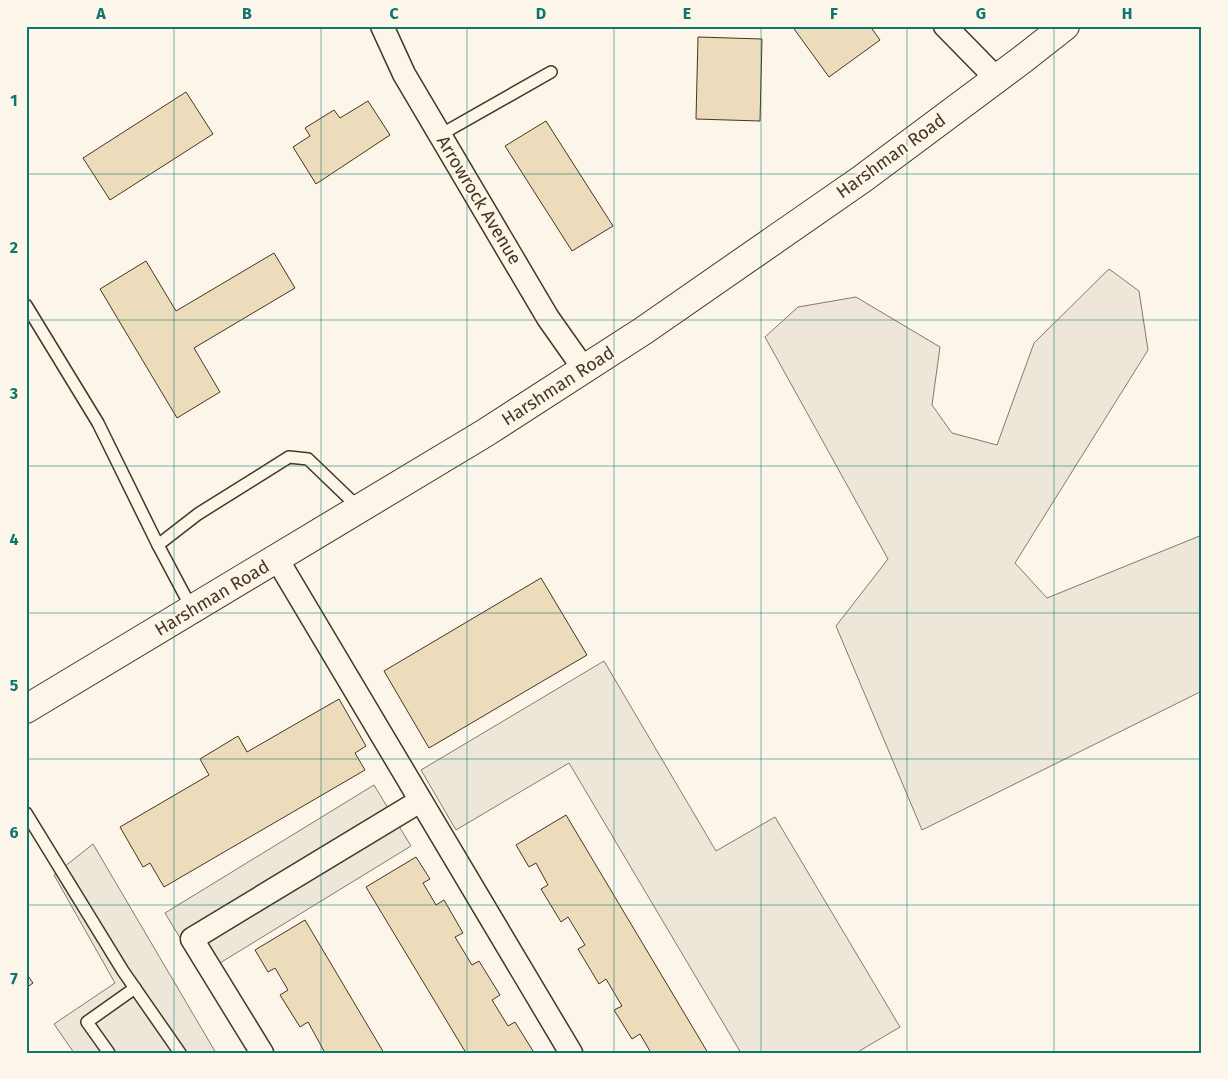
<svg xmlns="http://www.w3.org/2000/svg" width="1228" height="1079" font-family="'Fira Sans',sans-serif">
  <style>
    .green { fill: #ede6d9; stroke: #887966 }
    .parking { fill: #ede7d9; stroke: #887966 }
    .building { fill: #ecdcbc; stroke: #4a3520 }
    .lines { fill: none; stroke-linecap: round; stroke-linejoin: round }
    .service-casing { stroke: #4a3520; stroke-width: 14 }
    .minor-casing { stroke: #4a3520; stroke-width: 25 }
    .primary-casing { stroke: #4a3520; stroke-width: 30 }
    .service { stroke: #fbf6e9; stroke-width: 11 }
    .minor { stroke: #fbf6e9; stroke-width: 22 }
    .primary { stroke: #fbf6e9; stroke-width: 28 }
    .grid { fill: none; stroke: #0f766e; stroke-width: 1; stroke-opacity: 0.55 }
    .labels { text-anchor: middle; stroke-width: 4; stroke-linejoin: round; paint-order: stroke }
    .street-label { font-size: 18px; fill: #4a3520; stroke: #fbf6e9 }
    .neatline { fill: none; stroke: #0f766e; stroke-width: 2 }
    .grid-label { font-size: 16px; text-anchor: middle; font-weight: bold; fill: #0f766e }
  </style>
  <rect width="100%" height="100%" fill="#fbf6e9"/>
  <polygon class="green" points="1109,269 1139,291 1148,350 1015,563 1047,598 1202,535 1202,691 922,830 836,626 888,559 765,337 798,307 856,297 940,347 932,405 952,433 997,445 1034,343"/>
  <g class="parking">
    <polygon points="604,661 716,851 775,817 900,1027 856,1053 741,1053 569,763 456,830 421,770"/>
    <polygon points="374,785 411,846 202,974 165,913"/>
    <polygon points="93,844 216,1053 74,1053 54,1024 115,983 54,875"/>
  </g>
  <g class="building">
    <polygon points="792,26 870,26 880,40 829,77"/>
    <polygon points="698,37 762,39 760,121 696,119"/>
    <polygon points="186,92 213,134 110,200 83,158"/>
    <polygon points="368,101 390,135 316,184 293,147 310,136 305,128 334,110 340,118"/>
    <polygon points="546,121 613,226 572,251 505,146"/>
    <polygon points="274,253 295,288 194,348 220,392 177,418 100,289 146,261 176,311"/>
    <polygon points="541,578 587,655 429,748 384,671"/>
    <polygon points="339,699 366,746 355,753 365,770 164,887 150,863 143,867 120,827 209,775 200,759 238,736 247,752"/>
    <polygon points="566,815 708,1053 651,1053 640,1034 632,1039 614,1010 622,1006 606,979 599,984 578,949 585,945 568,917 561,922 541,889 548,885 536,863 529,867 516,845"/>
    <polygon points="416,857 430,879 423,883 436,905 444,900 463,933 455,937 472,965 479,961 500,995 492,1000 508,1026 515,1022 533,1051 530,1053 466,1053 366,887"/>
    <polygon points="305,920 384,1053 320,1053 324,1051 308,1022 300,1027 280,995 288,990 275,968 268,972 255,950"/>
    <polygon points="26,973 33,983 26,988"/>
  </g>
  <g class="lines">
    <g class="service-casing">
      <g id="service">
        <polyline points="440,135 551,72"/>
        <polyline points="26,305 98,423 158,545 192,609"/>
        <polyline points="158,545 198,514 289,457 308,459 360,509"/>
        <polyline points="26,813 123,971 180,1053"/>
        <polyline points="109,1053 87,1022 135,988"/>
      </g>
    </g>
    <g class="minor-casing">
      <g id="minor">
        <polyline points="382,26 404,74 548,318 584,369"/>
        <polyline points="945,26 997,79"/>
        <polyline points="277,559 571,1053"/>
        <polyline points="262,1053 192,939 420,801"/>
      </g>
    </g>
    <g class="primary-casing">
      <polyline id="primary" points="26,709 485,433 643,331 862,179 1023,59 1065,26"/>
    </g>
    <use href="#service" class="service"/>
    <use href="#minor" class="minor"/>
    <use href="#primary" class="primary"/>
  </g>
  <path class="grid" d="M174 26V1053M321 26V1053M467 26V1053M614 26V1053M761 26V1053M907 26V1053M1054 26V1053M26 174H1202M26 320H1202M26 466H1202M26 613H1202M26 759H1202M26 905H1202"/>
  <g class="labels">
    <g class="street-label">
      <text transform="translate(891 156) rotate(-36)" y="6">Harshman Road</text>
      <text transform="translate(479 200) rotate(59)" y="6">Arrowrock Avenue</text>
      <text transform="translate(558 386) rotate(-33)" y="6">Harshman Road</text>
      <text transform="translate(212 598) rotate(-31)" y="6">Harshman Road</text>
    </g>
  </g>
  <rect width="1228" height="1079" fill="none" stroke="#fbf6e9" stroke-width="55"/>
  <rect x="28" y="28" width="1172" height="1024" class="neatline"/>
  <g class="grid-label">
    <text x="101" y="19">A</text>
    <text x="247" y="19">B</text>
    <text x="394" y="19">C</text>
    <text x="541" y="19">D</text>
    <text x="687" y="19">E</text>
    <text x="834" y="19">F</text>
    <text x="981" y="19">G</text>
    <text x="1127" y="19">H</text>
    <text x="14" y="106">1</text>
    <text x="14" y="253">2</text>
    <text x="14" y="399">3</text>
    <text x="14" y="545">4</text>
    <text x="14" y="691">5</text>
    <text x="14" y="838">6</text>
    <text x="14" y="984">7</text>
  </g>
</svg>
